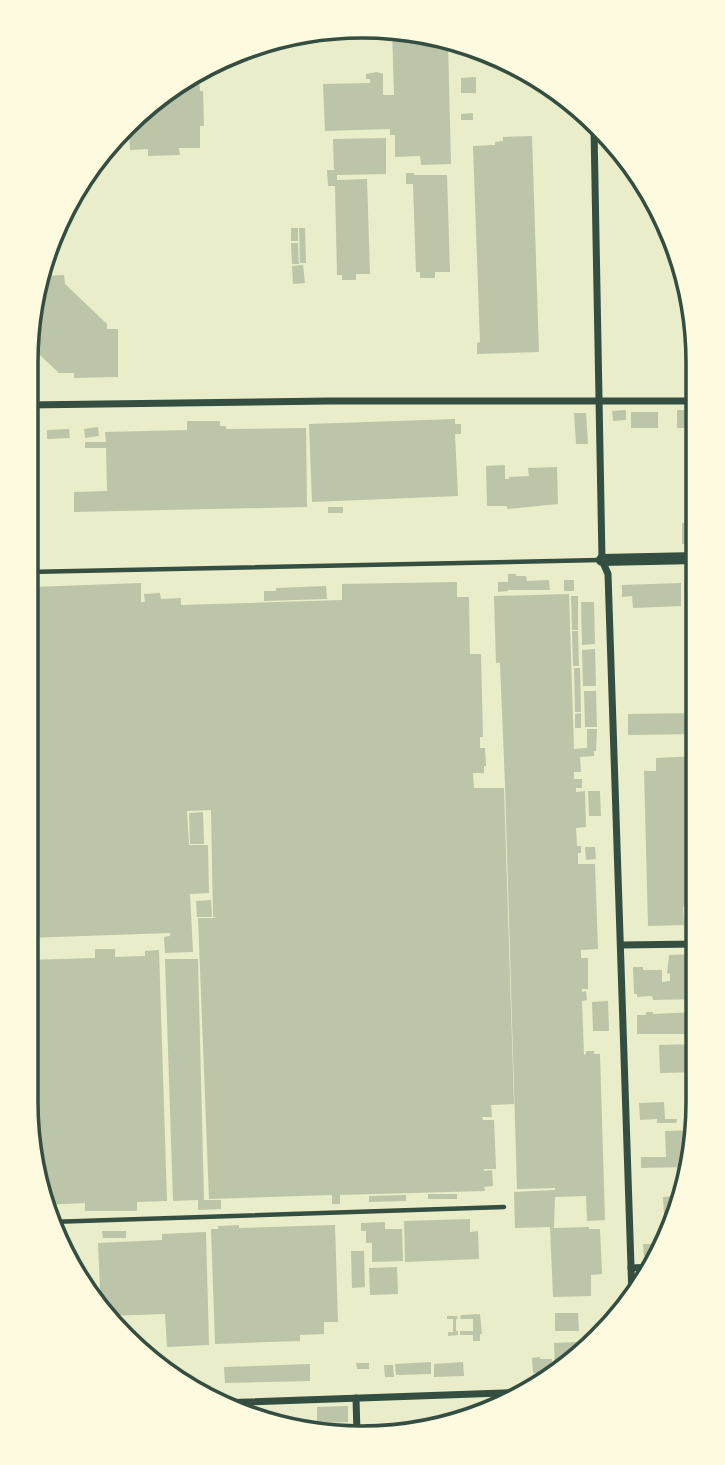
<svg xmlns="http://www.w3.org/2000/svg" width="725" height="1465" font-family="'Crimson Pro',serif">
  <style>
    .building { fill: #bcc5a7 }
    .lines { fill: none; stroke-linecap: round; stroke-linejoin: round }
    .service { stroke: #344e41; stroke-width: 4.5 }
    .minor { stroke: #344e41; stroke-width: 7 }
    .tertiary { stroke: #344e41; stroke-width: 12 }
    .rim { fill: none; stroke: #344e41; stroke-width: 3.5 }
  </style>
  <rect width="100%" height="100%" fill="#e9edc9"/>
  <g class="building">
    <polygon points="392,29 448,44 451,164 421,165 420,156 395,157 395,135 390,135 390,129 325,131 323,84 370,83 370,79 366,79 366,74 377,72 383,74 383,95 394,95"/>
    <polygon points="199,76 200,91 203,91 204,126 200,126 200,148 179,148 180,155 148,156 148,149 130,150 129,130 125,130 140,110"/>
    <polygon points="476,77 476,93 461,93 461,78"/>
    <polygon points="473,113 473,120 461,120 461,114"/>
    <polygon points="532,136 539,352 477,354 477,343 480,342 473,146 495,145 495,142 503,141 503,137"/>
    <polygon points="386,138 386,174 337,175 337,180 367,179 370,274 356,274 356,280 342,280 342,275 337,275 335,186 328,186 327,170 334,170 333,139"/>
    <polygon points="406,173 414,173 414,175 447,175 450,272 435,272 435,278 420,278 420,272 416,272 413,184 406,184"/>
    <rect x="291" y="228" width="7" height="13"/>
    <polygon points="299,228 305,228 306,263 300,263"/>
    <polygon points="291,243 298,243 299,264 292,264"/>
    <polygon points="303,265 305,283 293,284 292,266"/>
    <polygon points="64,275 65,284 107,324 107,329 118,329 118,377 74,378 74,373 59,373 27,343 44,276"/>
    <polygon points="626,410 626,420 613,421 612,411"/>
    <polygon points="677,410 695,410 696,428 677,428"/>
    <rect x="631" y="412" width="27" height="16"/>
    <polygon points="574,413 586,413 588,444 576,444"/>
    <polygon points="455,419 455,424 461,424 461,434 455,434 458,496 312,502 309,424"/>
    <polygon points="187,421 220,421 220,426 226,426 226,429 306,428 307,507 74,512 74,492 107,491 106,448 85,448 85,442 106,442 105,432 187,430"/>
    <polygon points="98,427 99,436 85,438 84,429"/>
    <polygon points="69,429 70,438 47,439 47,430"/>
    <polygon points="505,465 505,479 509,479 509,477 529,476 528,468 557,467 558,504 507,509 507,506 487,506 486,466"/>
    <rect x="328" y="507" width="15" height="6"/>
    <polygon points="682,523 696,523 697,544 682,544"/>
    <polygon points="508,574 516,574 516,576 526,576 527,581 549,580 550,590 508,590 508,591 498,592 498,582 508,582"/>
    <rect x="564" y="580" width="10" height="11"/>
    <polygon points="457,582 457,597 469,597 470,654 481,654 483,737 480,737 480,748 485,748 486,766 484,766 484,773 473,773 474,788 504,788 514,1104 491,1105 492,1117 482,1117 483,1120 494,1120 496,1169 484,1169 484,1171 492,1170 493,1186 484,1187 485,1191 340,1195 340,1204 332,1204 332,1195 209,1199 198,918 217,918 213,917 211,810 187,811 189,845 208,845 209,893 190,894 193,952 165,953 164,937 170,936 170,933 26,938 27,599 29,599 29,605 33,605 33,587 141,583 141,602 145,602 144,594 160,593 161,599 181,598 181,605 342,600 342,584"/>
    <polygon points="681,583 681,606 633,608 632,596 622,597 622,585"/>
    <polygon points="684,584 696,584 697,605 691,605 691,593 684,593"/>
    <polygon points="326,586 327,599 264,601 264,591 276,591 276,588"/>
    <polygon points="569,594 574,749 587,748 587,729 597,729 596,751 594,751 594,756 580,757 581,772 574,772 574,779 582,779 582,788 576,788 576,792 585,791 586,827 576,828 577,846 581,846 581,853 578,853 578,864 595,864 598,949 581,950 581,958 588,958 588,989 582,989 582,992 586,991 587,1000 582,1001 584,1055 586,1054 586,1051 594,1051 594,1054 600,1054 605,1220 587,1221 586,1196 555,1197 554,1228 589,1227 589,1229 600,1229 602,1274 591,1275 591,1296 553,1297 550,1227 515,1228 514,1192 555,1190 555,1188 517,1189 505,785 500,663 496,663 494,596"/>
    <polygon points="571,596 578,596 578,630 572,630"/>
    <polygon points="581,602 594,602 595,644 582,645"/>
    <polygon points="572,631 578,631 579,666 573,666"/>
    <polygon points="595,649 596,686 583,686 582,650"/>
    <polygon points="574,668 580,668 581,712 575,712"/>
    <polygon points="584,691 596,691 597,727 585,727"/>
    <polygon points="581,713 581,728 575,728 575,714"/>
    <polygon points="697,713 697,734 628,735 628,714"/>
    <polygon points="697,756 697,906 683,907 684,925 648,926 644,771 656,771 656,758"/>
    <polygon points="588,791 600,791 601,816 589,816"/>
    <polygon points="203,812 204,844 190,844 189,813"/>
    <polygon points="585,847 595,847 596,859 586,860"/>
    <polygon points="211,900 212,917 197,917 196,901"/>
    <polygon points="95,949 115,949 115,957 145,956 145,951 159,950 167,1201 137,1202 137,1211 85,1211 85,1203 43,1205 26,1102 26,960 95,958"/>
    <polygon points="696,954 697,999 653,1000 652,996 637,997 637,994 634,994 633,967 643,967 643,970 662,970 662,982 670,981 670,973 667,974 669,955"/>
    <polygon points="165,959 198,959 204,1200 221,1200 221,1209 198,1210 198,1200 173,1201"/>
    <polygon points="608,1001 609,1031 593,1031 592,1002"/>
    <polygon points="646,1012 653,1012 653,1014 695,1012 695,1029 689,1030 690,1034 637,1034 637,1015 646,1015"/>
    <polygon points="698,1044 698,1072 660,1073 659,1045"/>
    <polygon points="664,1102 665,1119 677,1119 676,1123 657,1123 657,1119 640,1120 639,1103"/>
    <polygon points="697,1130 687,1167 641,1168 641,1157 666,1157 665,1131"/>
    <polygon points="683,1182 674,1215 664,1216 663,1197 676,1196 675,1183"/>
    <rect x="428" y="1194" width="29" height="5"/>
    <polygon points="406,1195 406,1201 369,1202 369,1196"/>
    <polygon points="673,1218 667,1241 666,1241 665,1219"/>
    <polygon points="470,1219 470,1232 478,1231 479,1259 405,1262 404,1221"/>
    <polygon points="385,1222 385,1229 402,1229 403,1261 372,1262 372,1243 366,1243 366,1231 361,1231 361,1223"/>
    <polygon points="239,1225 239,1228 335,1225 338,1322 324,1322 324,1334 300,1335 300,1341 215,1344 211,1229 218,1229 218,1226"/>
    <polygon points="102,1231 126,1231 126,1238 103,1238"/>
    <polygon points="206,1232 209,1345 167,1347 165,1314 106,1316 101,1312 98,1243 162,1240 162,1234"/>
    <polygon points="643,1244 652,1244 653,1255 644,1256"/>
    <polygon points="351,1251 364,1251 365,1287 352,1288"/>
    <polygon points="397,1267 398,1294 370,1295 369,1268"/>
    <polygon points="555,1313 578,1313 579,1331 555,1331"/>
    <polygon points="480,1314 482,1334 480,1334 480,1341 473,1341 473,1335 460,1335 460,1331 473,1331 473,1319 460,1319 461,1315"/>
    <polygon points="447,1316 457,1316 458,1319 456,1319 456,1331 458,1331 458,1335 448,1336 448,1332 453,1332 453,1319 447,1319"/>
    <polygon points="599,1341 568,1363 555,1373 554,1343"/>
    <polygon points="540,1357 540,1359 552,1359 553,1373 533,1373 532,1358"/>
    <polygon points="431,1362 431,1374 396,1375 395,1364"/>
    <polygon points="463,1362 464,1376 434,1377 434,1364"/>
    <polygon points="356,1363 369,1363 369,1369 357,1369"/>
    <polygon points="310,1364 310,1381 225,1383 224,1367"/>
    <polygon points="384,1365 393,1365 394,1377 385,1377"/>
    <polygon points="348,1406 348,1422 317,1423 317,1407"/>
  </g>
  <g class="lines">
    <g class="service">
      <polyline points="27,572 600,560"/>
      <polyline points="50,1222 504,1207"/>
    </g>
    <g class="minor">
      <polyline points="594,129 602,560 608,574 632,1297"/>
      <polyline points="27,405 330,401 696,401"/>
      <polyline points="621,945 698,944"/>
      <polyline points="631,1268 653,1267"/>
      <polyline points="356,1398 357,1434"/>
      <polyline points="218,1403 528,1392"/>
    </g>
    <polyline class="tertiary" points="602,560 697,558"/>
  </g>
  <path d="M0 0H725V1465H0ZM362 38H362A324 324 0 0 1 686 362V1102A324 324 0 0 1 362 1426H362A324 324 0 0 1 38 1102V362A324 324 0 0 1 362 38Z" fill="#fefae0" fill-rule="evenodd"/>
  <path class="rim" d="M362 38H362A324 324 0 0 1 686 362V1102A324 324 0 0 1 362 1426H362A324 324 0 0 1 38 1102V362A324 324 0 0 1 362 38Z"/>
</svg>
